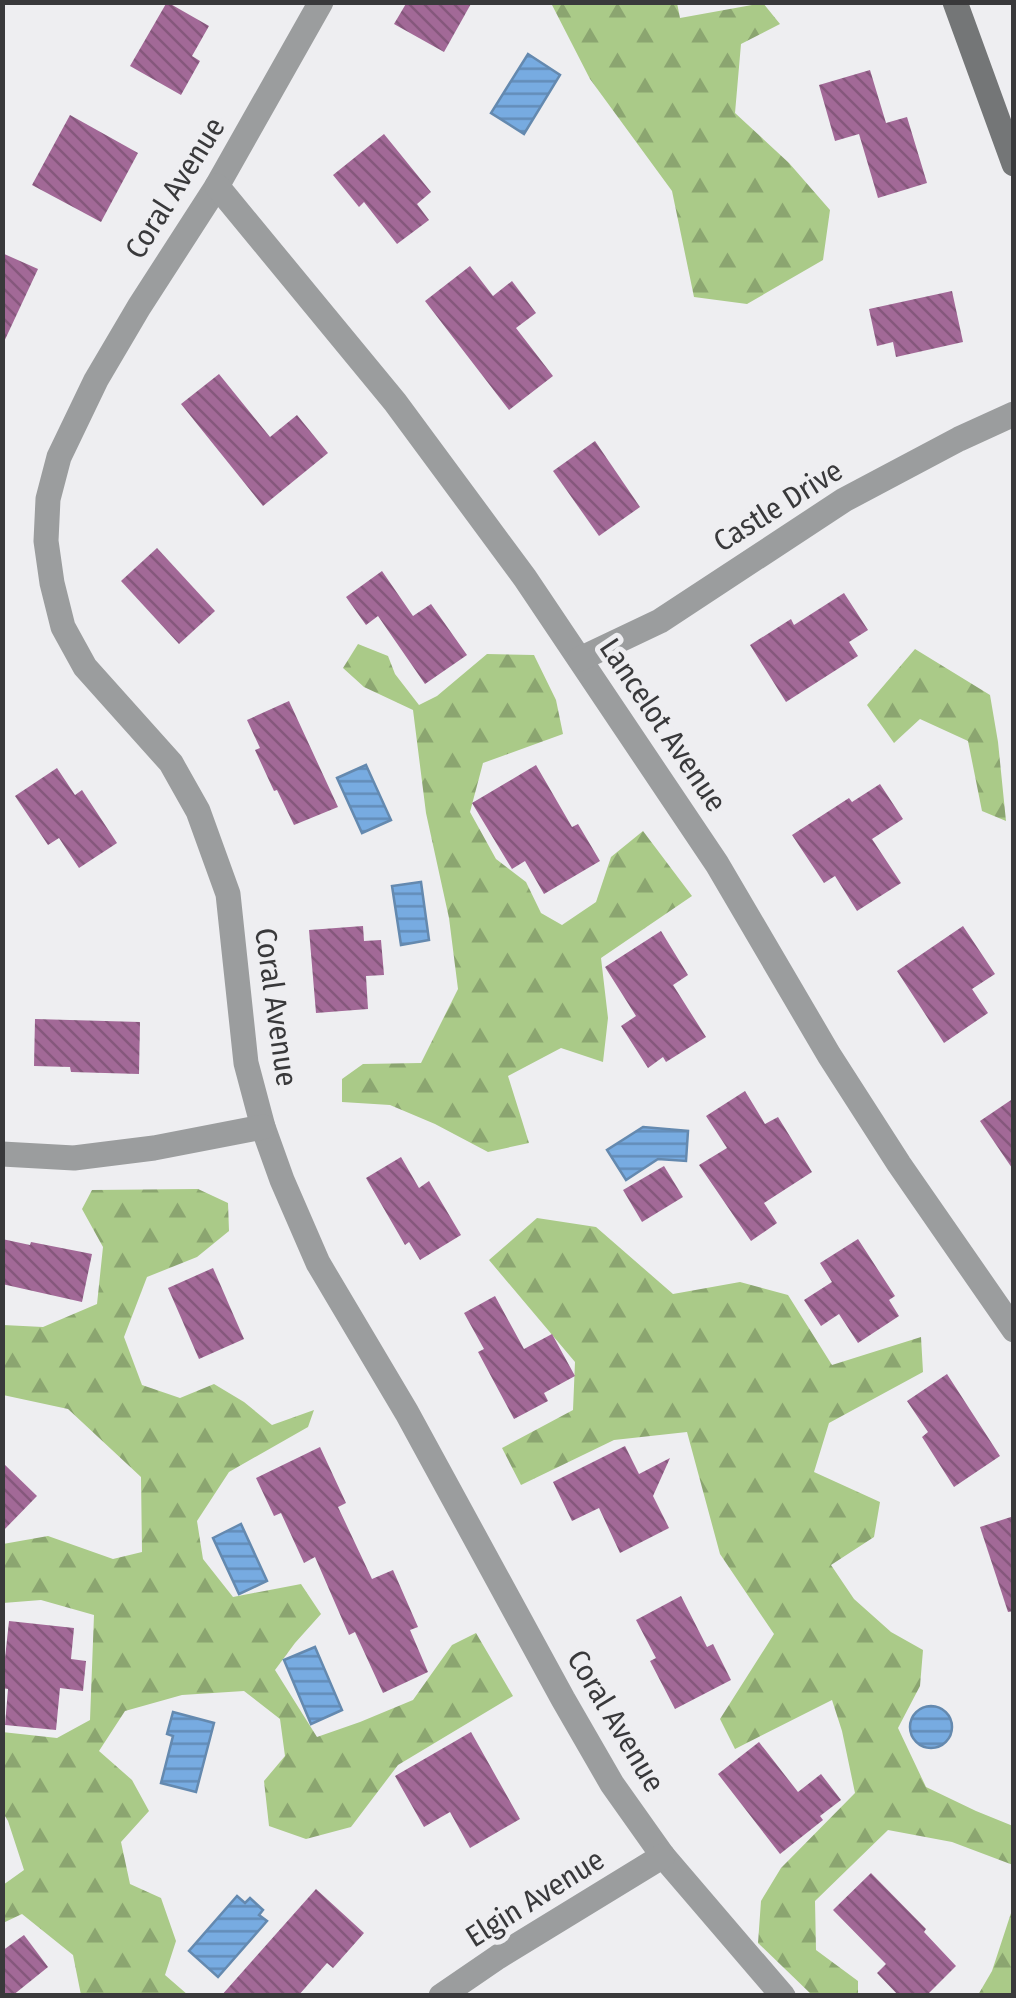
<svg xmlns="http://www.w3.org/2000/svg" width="1016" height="1998" font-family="'Fira Sans Condensed',sans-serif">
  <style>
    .forest { fill: url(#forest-firs) }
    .water { fill: url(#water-rules); stroke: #6489af; stroke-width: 2.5 }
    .building { fill: url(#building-back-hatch) }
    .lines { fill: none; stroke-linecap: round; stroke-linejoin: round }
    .street { stroke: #9b9d9e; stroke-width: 25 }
    .secondary { stroke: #747677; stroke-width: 25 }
    .labels { text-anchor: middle; stroke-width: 10; stroke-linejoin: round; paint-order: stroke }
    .street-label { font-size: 30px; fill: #39393b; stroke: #eeeef1 }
  </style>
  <defs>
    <pattern id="forest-firs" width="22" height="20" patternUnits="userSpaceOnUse" patternTransform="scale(2.5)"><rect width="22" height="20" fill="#aaca88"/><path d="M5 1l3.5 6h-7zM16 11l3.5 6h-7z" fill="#8ba570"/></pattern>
    <pattern id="water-rules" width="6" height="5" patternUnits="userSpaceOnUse" patternTransform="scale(2.5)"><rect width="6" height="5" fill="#77abe1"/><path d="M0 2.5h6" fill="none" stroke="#638cb8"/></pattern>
    <pattern id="building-back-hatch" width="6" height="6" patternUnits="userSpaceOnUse" patternTransform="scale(2.5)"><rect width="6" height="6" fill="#a26997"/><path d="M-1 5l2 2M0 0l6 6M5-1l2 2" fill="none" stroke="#85577c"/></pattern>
  </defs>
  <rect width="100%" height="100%" fill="#eeeef1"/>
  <g class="forest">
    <polygon points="551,3 677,3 680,18 763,3 780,24 741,44 735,113 789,163 830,210 823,260 747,304 694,297 672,191 590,79"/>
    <polygon points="358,644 388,656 395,674 419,705 437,696 487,654 534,655 556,700 563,734 483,763 470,812 496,859 526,882 541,913 562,925 596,902 611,857 643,831 692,896 601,958 608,1018 603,1062 561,1048 508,1076 529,1143 488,1152 435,1124 390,1105 342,1102 342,1079 363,1064 421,1063 458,989 449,918 426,813 413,710 364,687 343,668"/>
    <polygon points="915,649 990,695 998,742 1006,821 982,811 968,741 920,719 894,743 867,705"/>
    <polygon points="198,1189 228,1203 229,1231 197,1257 147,1277 124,1337 142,1385 180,1398 214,1384 244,1402 272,1425 314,1410 308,1427 229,1472 197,1521 203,1559 233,1597 301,1584 321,1614 295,1643 275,1670 317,1737 360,1722 413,1700 452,1645 476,1633 513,1696 398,1765 351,1827 306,1839 269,1826 264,1781 285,1756 280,1719 244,1691 182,1695 125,1711 99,1751 132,1780 149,1811 121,1842 130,1884 161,1898 176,1941 165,1975 188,1995 81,1995 73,1955 22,1914 3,1923 3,1885 24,1870 8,1821 3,1813 2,1732 57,1738 90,1720 94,1615 41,1600 3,1603 3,1544 48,1536 113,1559 142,1552 141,1477 68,1409 3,1395 3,1325 43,1327 97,1304 103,1247 82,1209 92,1190"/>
    <polygon points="537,1218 596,1227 673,1294 740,1282 788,1295 832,1365 921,1337 923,1372 829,1423 814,1472 880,1502 874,1537 831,1565 854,1599 891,1632 923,1650 920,1686 898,1728 926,1787 976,1811 1013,1826 1013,1865 952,1842 888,1830 815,1901 816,1950 858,1981 858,1995 812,1995 758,1943 761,1901 781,1868 855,1793 842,1731 832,1700 735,1749 720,1719 774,1634 720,1554 687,1432 614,1440 521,1485 502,1448 573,1410 575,1362 489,1260"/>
    <polygon points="1013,1907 1013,1995 978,1995 992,1971"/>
  </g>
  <g class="water">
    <polygon points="528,54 560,75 524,134 491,113"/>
    <polygon points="366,765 391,820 362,833 337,778"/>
    <polygon points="421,882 429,940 401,945 392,886"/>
    <polygon points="643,1127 688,1131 686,1161 658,1159 626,1180 607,1150"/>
    <polygon points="241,1524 267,1581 239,1594 213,1538"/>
    <polygon points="315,1647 342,1710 311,1724 284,1660"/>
    <circle cx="931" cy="1727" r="21"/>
    <polygon points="173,1712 214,1723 196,1792 161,1783 173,1736 167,1734"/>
    <polygon points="237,1896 245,1903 250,1898 263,1910 259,1915 267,1921 218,1977 189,1951"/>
  </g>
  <g class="building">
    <polygon points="167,2 209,26 192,56 200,61 181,95 130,66"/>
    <polygon points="407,2 472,2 444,52 394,24"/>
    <polygon points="870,70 886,123 907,117 927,183 878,198 859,134 835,141 819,85"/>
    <polygon points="70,115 138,153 101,222 32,185"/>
    <polygon points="384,134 431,192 417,204 429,220 397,244 364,202 359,207 333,175"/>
    <polygon points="2,253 38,269 2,346"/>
    <polygon points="470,266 493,296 512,281 536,313 516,328 553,376 509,410 425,301"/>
    <polygon points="952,291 963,342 896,357 893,342 877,346 869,309"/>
    <polygon points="219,374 270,437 297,415 328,453 263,506 181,404"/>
    <polygon points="595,441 640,507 599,536 553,471"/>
    <polygon points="157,548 215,611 179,644 121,581"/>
    <polygon points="382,571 413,616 431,604 467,655 425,684 378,616 366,625 346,597"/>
    <polygon points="844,593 868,630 849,642 858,656 786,702 750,645 791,619 794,625"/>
    <polygon points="289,701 338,807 294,825 277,790 274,791 255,750 260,748 247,720"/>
    <polygon points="536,765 572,827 578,824 600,861 544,894 525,861 512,869 472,803"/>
    <polygon points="57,768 75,795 82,790 117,843 79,868 59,838 48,845 15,796"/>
    <polygon points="880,784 903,819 872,839 901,883 857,911 835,876 824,883 792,835 849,798 852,802"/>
    <polygon points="363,926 364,941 381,940 384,975 366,976 368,1009 316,1013 309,930"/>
    <polygon points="963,926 995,974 972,989 988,1013 944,1043 897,971"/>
    <polygon points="661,931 688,975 673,985 706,1037 666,1062 663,1057 648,1068 621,1026 636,1016 605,967"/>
    <polygon points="35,1019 140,1022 139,1074 71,1072 70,1067 34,1066"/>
    <polygon points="745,1091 765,1124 778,1117 812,1172 764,1203 777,1223 751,1241 699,1165 727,1148 706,1116"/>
    <polygon points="1014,1098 1014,1171 980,1121"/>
    <polygon points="401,1157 419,1188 429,1181 461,1235 420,1260 409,1242 405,1245 366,1178"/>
    <polygon points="664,1166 683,1197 642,1222 623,1190"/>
    <polygon points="2,1239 30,1245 31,1242 92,1254 82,1302 2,1284"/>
    <polygon points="858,1239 895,1296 889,1300 899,1316 858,1343 839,1314 821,1326 804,1300 832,1282 820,1263"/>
    <polygon points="213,1268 244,1339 199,1359 168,1288"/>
    <polygon points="495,1296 524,1349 552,1334 575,1376 544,1393 548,1401 514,1419 478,1352 484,1349 464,1313"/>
    <polygon points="947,1374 1000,1456 954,1487 922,1437 928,1432 907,1401"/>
    <polygon points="625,1446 639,1474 670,1458 653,1496 669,1528 620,1553 599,1508 572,1521 553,1482"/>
    <polygon points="320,1447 346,1503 338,1507 372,1579 393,1570 418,1627 410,1630 428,1672 383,1693 355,1632 349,1635 315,1557 304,1563 281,1513 274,1516 256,1478"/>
    <polygon points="2,1462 37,1496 2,1532"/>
    <polygon points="1014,1516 1014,1611 1008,1612 980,1527"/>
    <polygon points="681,1596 707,1647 713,1644 731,1680 675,1709 650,1661 656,1658 636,1620"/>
    <polygon points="9,1621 74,1628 71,1659 86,1661 83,1691 60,1688 56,1730 5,1725 8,1689 2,1688 2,1686"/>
    <polygon points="471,1732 520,1819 470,1848 450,1812 424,1827 395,1776"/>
    <polygon points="759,1742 798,1792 821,1774 841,1800 820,1816 823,1820 780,1854 718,1774"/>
    <polygon points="871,1873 926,1929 924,1932 956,1966 926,1996 899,1996 877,1973 886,1964 833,1910"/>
    <polygon points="316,1889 364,1933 333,1968 327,1963 298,1996 221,1996"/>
    <polygon points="24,1935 48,1967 12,1996 2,1996 2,1951"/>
  </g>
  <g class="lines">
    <g class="street">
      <polyline points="321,2 217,186 139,307 96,380 59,457 48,499 46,541 52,583 63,627 85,667 171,763 198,811 228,894 246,1063 263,1127 282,1180 318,1263 407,1413 563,1699 612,1784 663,1856 783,1996"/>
      <polyline points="217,186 395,402 525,578 717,864 829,1055 899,1164 1014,1330"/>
      <polyline points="580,659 660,621 844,500 959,439 1014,414"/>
      <polyline points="2,1154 74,1158 154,1148 263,1127"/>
      <polyline points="441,1996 498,1957 663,1856"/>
    </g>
    <polyline class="secondary" points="955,2 1014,164"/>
  </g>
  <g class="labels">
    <g class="street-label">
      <text transform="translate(175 188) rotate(-58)" y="10">Coral Avenue</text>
      <text transform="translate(778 506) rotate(-32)" y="10">Castle Drive</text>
      <text transform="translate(663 725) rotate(56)" y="10">Lancelot Avenue</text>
      <text transform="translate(276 1007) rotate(82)" y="10">Coral Avenue</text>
      <text transform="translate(616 1721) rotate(59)" y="10">Coral Avenue</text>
      <text transform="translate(535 1898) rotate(-32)" y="10">Elgin Avenue</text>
    </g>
  </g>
  <rect width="1016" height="1998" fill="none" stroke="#39393b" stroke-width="10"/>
</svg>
